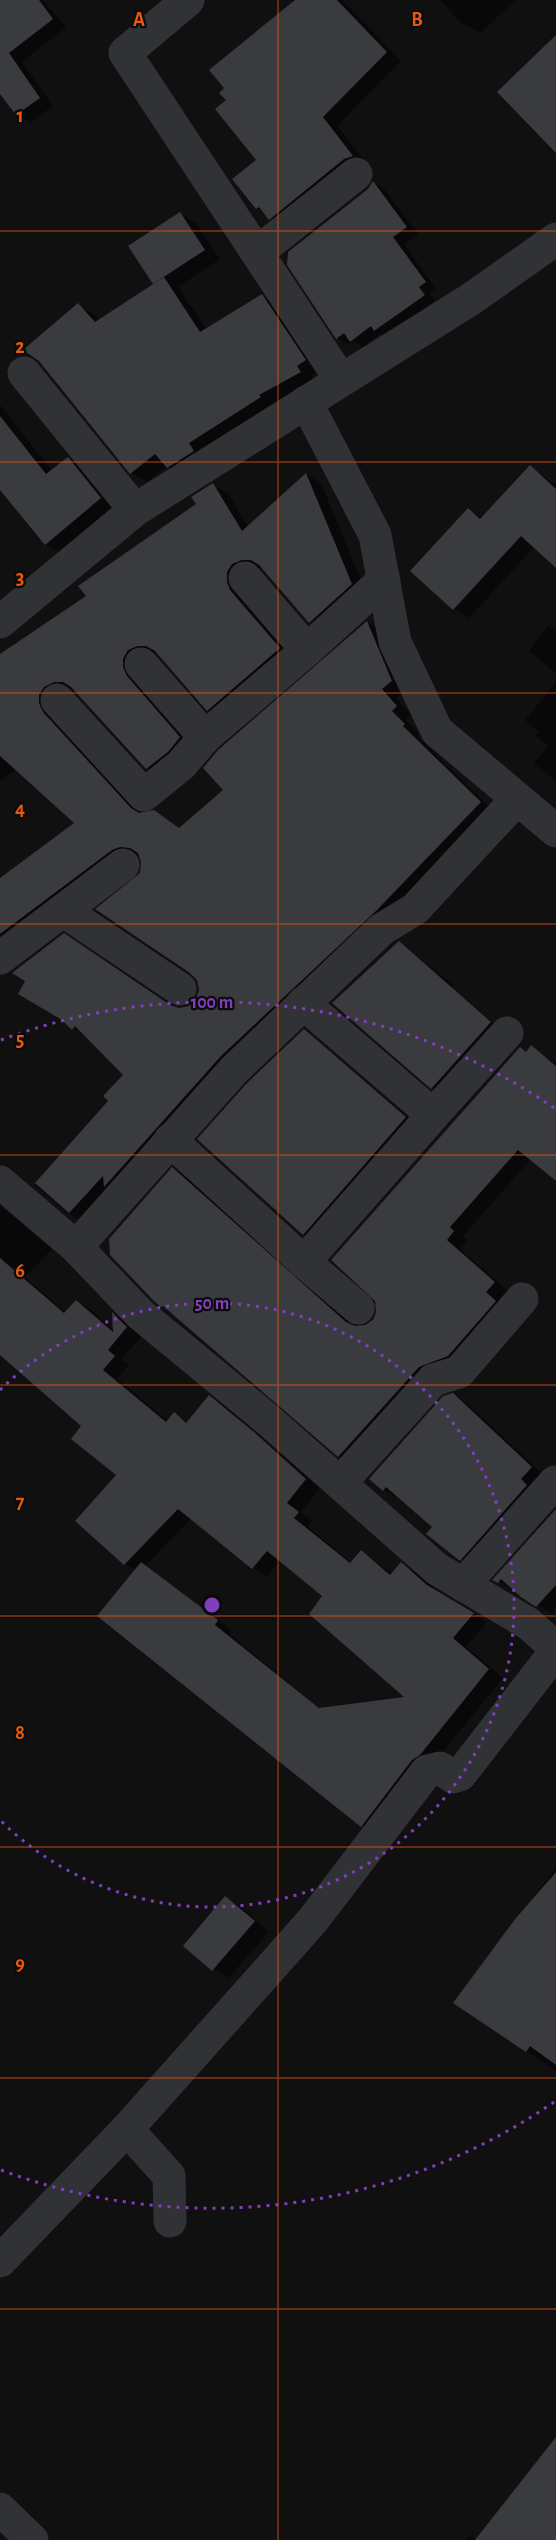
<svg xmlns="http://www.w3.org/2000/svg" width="556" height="2540" font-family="'Alegreya Sans',sans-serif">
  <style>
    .shadow { fill: #0007; fill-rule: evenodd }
    .building { fill: #3a3b3e }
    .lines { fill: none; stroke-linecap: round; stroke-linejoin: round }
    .minor { stroke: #313236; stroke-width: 33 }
    .grid { fill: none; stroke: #e8590c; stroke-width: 1.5; stroke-opacity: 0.55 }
    .ring { fill: none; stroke: #813ebd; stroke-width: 3; stroke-dasharray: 3 6 }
    .grid-label { font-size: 20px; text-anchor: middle; font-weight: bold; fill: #e8590c; stroke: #0b0b0c; stroke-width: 4.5; stroke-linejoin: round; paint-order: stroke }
    .centre { fill: #813ebd; stroke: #0b0b0c; stroke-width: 3 }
    .ring-label { font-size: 18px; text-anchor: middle; font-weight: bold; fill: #813ebd; stroke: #0b0b0c; stroke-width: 4.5; stroke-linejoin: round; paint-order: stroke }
  </style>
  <rect width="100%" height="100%" fill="#101011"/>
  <g class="shadow">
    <polygon points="0,0 43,0 66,27 22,62 53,106 31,122 17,114 0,92"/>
    <polygon points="291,0 342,0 401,61 337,126 367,164 285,227 257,208 259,160 228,100 293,3"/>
    <polygon points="440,0 516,0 480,33 460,22"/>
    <polygon points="374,183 385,190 418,234 404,244 436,289 429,294 435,301 386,336 381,333 363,347 353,341 349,344 337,338 369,190"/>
    <polygon points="180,214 196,223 220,259 178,287 207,330 262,296 277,305 320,370 312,376 315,381 183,476 167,466 147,482 131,473 40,360 78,305 94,314 100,321 156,284 154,283"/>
    <polygon points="0,405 52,471 68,459 87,469 119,509 64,554 46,544 0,486"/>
    <polygon points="531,467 556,485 556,566 535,546 469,618 453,609 469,510 483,518"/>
    <polygon points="307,475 321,483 366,593 324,630 310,622 263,568 247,572 294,657 223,718 208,710 159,654 153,653 194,746 162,777 147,768 75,690 69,689 57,722 141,814 169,821 180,829 225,790 367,623 381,631 406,690 396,698 411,715 406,720 419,733 417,736 494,812 81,1221 66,1212 35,1185 110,1101 126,1075 87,1037 63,1019 188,1007 196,1001 200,990 198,980 141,874 143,862 137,854 127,858 0,957 0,880 77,824 16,769 0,781 0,656 88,596 198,504 213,485 228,493 248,527"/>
    <polygon points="548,626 556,631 556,674 529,651"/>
    <polygon points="556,683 556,781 534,763 548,746 535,735 539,732 525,720"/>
    <polygon points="399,942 453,985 451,987 502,1030 444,1094 432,1088"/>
    <polygon points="305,1031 416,1124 314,1240 303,1234"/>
    <polygon points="532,1047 556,1064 556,1180 531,1159 463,1236 468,1240 460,1249 508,1291 509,1310 353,1464 339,1456 172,1312 162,1306 173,1169 187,1177 355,1328 365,1327 374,1321 520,1049 527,1052"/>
    <path d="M0 1206 52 1249 25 1277 66 1313 76 1301 91 1310 115 1331 114 1315 127 1322 141 1337 121 1359 129 1365 117 1379 168 1421 174 1414 188 1423 209 1397 224 1406 320 1488 301 1512 312 1521 308 1527 352 1563 362 1552 393 1574 401 1564 416 1573 442 1595 487 1622 466 1647 503 1678 376 1834 362 1825 136 1570 125 1564 118 1475 83 1425 0 1354ZM192 1518 253 1568 267 1576 281 1560 324 1595 407 1698 322 1710 229 1634 232 1630 145 1566Z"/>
    <polygon points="453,1395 465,1402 549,1480 472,1566 460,1559 434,1527 397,1495 395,1497 384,1490"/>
    <polygon points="556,1510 556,1607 551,1613 513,1589 495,1580"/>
    <polygon points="556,1868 556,2071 456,2003"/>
    <polygon points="225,1898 241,1907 269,1931 229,1978 213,1969"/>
    <polygon points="469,2536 476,2540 465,2540"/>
  </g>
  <g class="building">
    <polygon points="0,0 39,0 53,19 9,53 40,98 16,115 0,94"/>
    <polygon points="295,0 337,0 387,52 323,117 353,156 344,159 269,220 259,207 256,209 232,179 256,160 215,109 226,100 219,93 224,88 209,70"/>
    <polygon points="556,35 556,153 497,92"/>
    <polygon points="373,181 407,227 393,237 426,282 419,287 425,295 374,331 371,326 350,342 344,333 336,339 287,265 288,252 368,189"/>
    <polygon points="180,212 205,250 153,284 128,246"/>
    <polygon points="164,277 200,332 262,294 306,360 297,366 301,372 259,395 261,397 189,443 194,451 167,468 155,454 130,474 39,361 23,350 78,303 95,322"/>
    <polygon points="0,416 46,474 68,457 101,498 45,545 0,490"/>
    <polygon points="530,465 556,489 556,568 521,536 453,610 410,571 468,508 480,519"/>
    <polygon points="306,473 352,584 309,623 259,565 251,560 242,560 232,564 227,572 227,582 230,590 280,648 207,711 155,651 146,646 138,646 128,650 123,659 123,667 127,676 180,737 168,752 146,769 71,687 63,682 54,682 44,687 39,695 39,703 43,712 131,808 139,813 154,810 179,828 223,790 203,768 218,750 367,621 392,681 382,689 397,706 392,711 405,724 403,726 481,802 377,910 221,1056 104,1187 103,1176 69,1213 35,1183 108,1101 103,1096 123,1075 75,1026 72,1030 62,1020 18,994 25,981 12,973 64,933 170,1005 179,1008 189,1006 196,999 199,990 197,980 190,973 95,909 140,873 141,862 138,853 130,848 120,847 112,850 0,934 0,878 74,823 0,756 0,654 86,596 78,586 196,504 191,497 213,483 242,531"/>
    <polygon points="399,941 491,1022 431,1089 332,1003"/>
    <polygon points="304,1029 406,1117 303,1235 197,1139 247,1083"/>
    <polygon points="531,1045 556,1066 556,1181 518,1150 450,1227 454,1231 447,1240 495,1282 486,1292 496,1301 448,1356 419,1367 338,1457 163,1306 161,1307 153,1300 110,1255 109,1239 172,1167 346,1322 355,1326 365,1325 373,1320 376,1312 375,1301 331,1260 520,1047 526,1052"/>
    <polygon points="0,1258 64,1313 76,1300 113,1332 112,1312 127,1327 108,1350 115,1356 103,1370 166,1422 174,1412 186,1423 209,1395 254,1432 306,1479 287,1503 299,1512 294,1518 350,1563 361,1550 390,1575 401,1562 427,1585 474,1613 453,1638 489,1669 420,1755 412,1760 361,1827 97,1616 141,1562 218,1620 215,1625 319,1708 404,1697 309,1614 322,1596 267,1551 252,1569 178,1509 124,1565 75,1521 116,1475 71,1439 81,1426 0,1355"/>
    <polygon points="453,1393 532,1467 521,1479 527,1485 460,1561 426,1534 432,1527 386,1487 383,1491 369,1479 443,1396"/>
    <polygon points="556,1509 556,1585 536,1607 521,1597 501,1579 498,1583 492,1580"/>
    <polygon points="556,1872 556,2065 530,2046 526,2052 453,2003 516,1918"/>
    <polygon points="225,1896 255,1921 212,1971 183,1946"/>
    <polygon points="556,2437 556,2540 475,2540"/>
  </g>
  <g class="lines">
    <g class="minor">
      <polyline points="188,0 125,53 341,380"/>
      <polyline points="258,252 356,174"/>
      <polyline points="24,373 135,510"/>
      <polyline points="306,402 375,535 395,642 437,731 556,831"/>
      <polyline points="245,578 307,650"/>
      <polyline points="0,622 135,510 471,299 556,239"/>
      <polyline points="141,664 205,737"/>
      <polyline points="57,700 144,795 181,765 205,737 307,650 384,580"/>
      <polyline points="64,911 180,989"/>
      <polyline points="0,958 123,865"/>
      <polyline points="433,1115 507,1033"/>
      <polyline points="170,1140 304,1262 433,1115 303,1003"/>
      <polyline points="0,1182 76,1247 140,1314 266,1418 437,1569 529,1624 556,1648"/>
      <polyline points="76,1247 234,1070 382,929 415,909 517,799"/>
      <polyline points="304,1262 358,1308"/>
      <polyline points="340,1483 433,1380 459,1372 522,1299"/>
      <polyline points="463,1585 555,1482"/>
      <polyline points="127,2129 169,2176 170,2221"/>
      <polyline points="0,2261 127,2129 282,1955 313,1920 427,1771 440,1768 453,1777 460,1775 556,1651"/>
      <polyline points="0,2509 32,2540"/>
    </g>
  </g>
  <path class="grid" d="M278 0V2540M0 231H556M0 462H556M0 693H556M0 924H556M0 1155H556M0 1385H556M0 1616H556M0 1847H556M0 2078H556M0 2309H556"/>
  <g class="ring">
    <path d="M0 1390A302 302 0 1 1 0 1820"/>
    <path d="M554 2102A603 603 0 0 1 1 2170M1 1040A603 603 0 0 1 554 1108"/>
  </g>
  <g class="grid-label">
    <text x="139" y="26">A</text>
    <text x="417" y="26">B</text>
    <text x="20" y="122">1</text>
    <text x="20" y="353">2</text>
    <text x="20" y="584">3</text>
    <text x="20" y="815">4</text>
    <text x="20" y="1046">5</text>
    <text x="20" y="1277">6</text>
    <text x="20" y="1508">7</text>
    <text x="20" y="1739">8</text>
    <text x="20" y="1970">9</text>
  </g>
  <circle cx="212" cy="1605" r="9" class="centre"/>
  <g class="ring-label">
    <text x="212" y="1008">100 m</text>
    <text x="212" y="1309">50 m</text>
  </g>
</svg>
